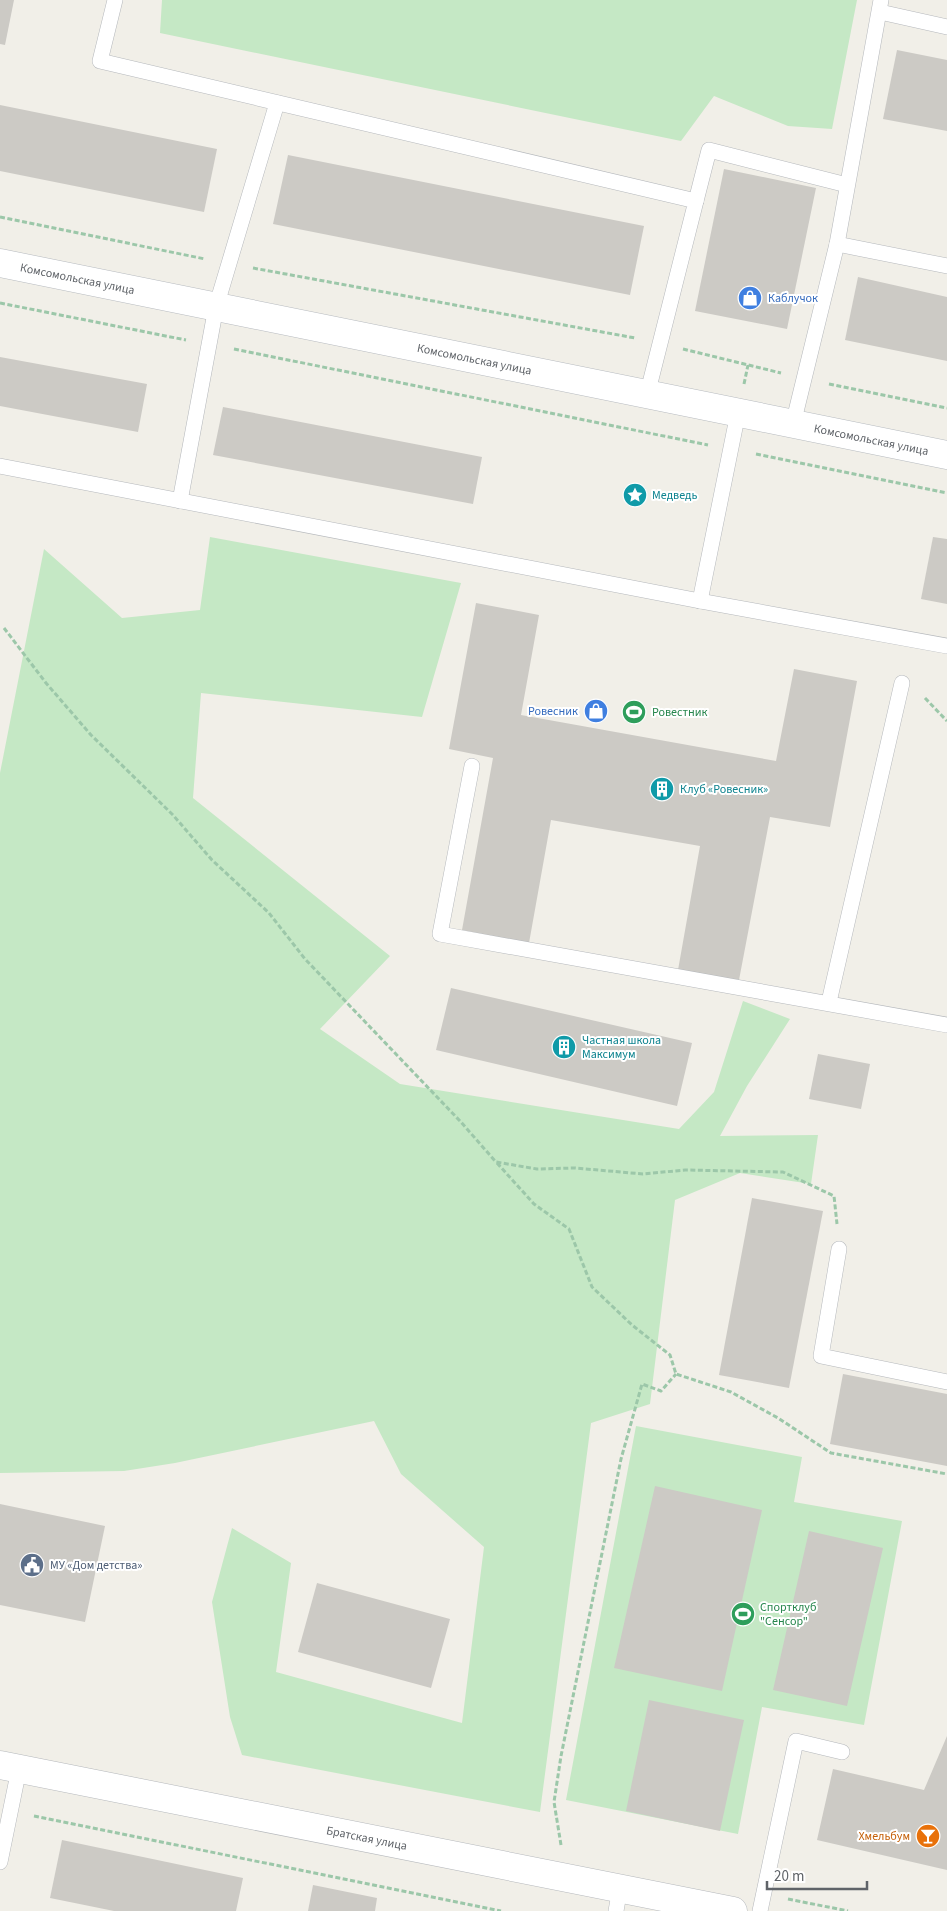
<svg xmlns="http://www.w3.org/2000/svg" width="947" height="1911" font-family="'Source Sans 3',sans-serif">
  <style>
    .green { fill: #c5e8c5 }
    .building { fill: #cccac5 }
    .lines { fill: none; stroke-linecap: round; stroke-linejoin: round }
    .lane-casing { stroke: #b5b8bc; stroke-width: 16 }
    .street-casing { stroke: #b5b8bc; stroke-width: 29 }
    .secondary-casing { stroke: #b6babf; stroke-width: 29 }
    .path { stroke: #9cc7a9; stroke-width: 3; stroke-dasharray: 5 2.5; stroke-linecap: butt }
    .lane { stroke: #fff; stroke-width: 15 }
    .street { stroke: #fff; stroke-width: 28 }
    .secondary { stroke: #fff; stroke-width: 28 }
    .labels { text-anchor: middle; stroke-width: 4; stroke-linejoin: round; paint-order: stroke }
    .street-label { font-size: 12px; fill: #5f6368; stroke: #fff }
    .shop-label { font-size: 12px; fill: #366cbe; stroke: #fff; text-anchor: start }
    .culture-label { font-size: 12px; fill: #0d838f; stroke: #fff; text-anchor: start }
    .leisure-label { font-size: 12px; fill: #27864d; stroke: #fff; text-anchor: start }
    .service-label { font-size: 12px; fill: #4e5e75; stroke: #fff; text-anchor: start }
    .food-label { font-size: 12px; fill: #c56008; stroke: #fff; text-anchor: end }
  </style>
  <rect width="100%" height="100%" fill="#f1efe8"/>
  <g class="green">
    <polygon points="162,0 857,0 832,129 788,126 714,96 681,141 160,33"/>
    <polygon points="210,537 461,583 422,717 201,693 193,798 390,956 320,1029 400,1084 679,1129 714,1092 743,1001 790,1019 747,1086 720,1136 818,1135 811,1184 740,1173 675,1200 650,1404 591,1423 540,1812 242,1755 230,1717 212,1602 232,1528 291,1563 276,1672 462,1723 484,1547 401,1474 374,1421 175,1463 124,1471 0,1473 0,773 44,549 122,618 200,610"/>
    <polygon points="636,1426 802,1457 794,1502 902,1521 864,1725 762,1707 738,1834 566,1800"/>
  </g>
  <g class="building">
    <polygon points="0,0 14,0 5,45 0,44"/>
    <polygon points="897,50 947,60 947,131 883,119"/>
    <polygon points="0,105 217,149 204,212 0,171"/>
    <polygon points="288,155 644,226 630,295 273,224"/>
    <polygon points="724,169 816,188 787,329 695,311"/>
    <polygon points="858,277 947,297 947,361 845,340"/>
    <polygon points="0,357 147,384 138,432 0,406"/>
    <polygon points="223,407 482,457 473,504 213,455"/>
    <polygon points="933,537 947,539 947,604 921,599"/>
    <polygon points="476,603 539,615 521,715 776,761 794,669 857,681 830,827 770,817 739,980 678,970 700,846 551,820 529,943 462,930 493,758 449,749"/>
    <polygon points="451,988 692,1043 677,1106 436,1050"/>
    <polygon points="818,1054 870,1064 861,1109 809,1099"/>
    <polygon points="752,1198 823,1211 789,1388 719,1375"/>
    <polygon points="843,1374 947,1394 947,1466 830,1444"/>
    <polygon points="655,1486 762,1510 722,1691 614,1668"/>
    <polygon points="0,1504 105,1526 85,1622 0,1605"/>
    <polygon points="809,1531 883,1548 847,1706 773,1690"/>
    <polygon points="317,1583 450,1619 431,1688 298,1652"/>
    <polygon points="649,1700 744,1720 720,1831 626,1811"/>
    <polygon points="947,1736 947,1870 817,1840 833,1769 924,1790"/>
    <polygon points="62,1840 243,1878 236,1911 114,1911 50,1898"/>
    <polygon points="313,1885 377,1898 375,1911 308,1911"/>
  </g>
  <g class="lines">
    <g class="lane-casing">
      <g id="lane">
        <polyline points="115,0 100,61 696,201 647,395"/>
        <polyline points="880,12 947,27"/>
        <polyline points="696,201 709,150 847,185"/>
        <polyline points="837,244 947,266"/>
        <polyline points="793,424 837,244 881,0"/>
        <polyline points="0,466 700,601 947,646"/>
        <polyline points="180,501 216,307 277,103"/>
        <polyline points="700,601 738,413"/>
        <polyline points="472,766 440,934 947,1025"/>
        <polyline points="829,1002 902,683"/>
        <polyline points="839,1249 821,1356 947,1382"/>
        <polyline points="0,1862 19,1769"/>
        <polyline points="616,1911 620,1888"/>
        <polyline points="760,1911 796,1741 842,1752"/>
      </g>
    </g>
    <g class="street-casing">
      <g id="street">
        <path id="s1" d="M0 1765 733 1911"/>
      </g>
    </g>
    <g class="secondary-casing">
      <g id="secondary">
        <path id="s2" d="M0 263 947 455"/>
      </g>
    </g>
    <g class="path">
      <polyline points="0,217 205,259"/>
      <polyline points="253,268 635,338"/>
      <polyline points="0,303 186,340"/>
      <polyline points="234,349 708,445"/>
      <polyline points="683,349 781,373"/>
      <polyline points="744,384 748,365"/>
      <polyline points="829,384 947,408"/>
      <polyline points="756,454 947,493"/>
      <polyline points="4,628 46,683 91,735 173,815 212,860 269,913 305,959 460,1121 496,1162 537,1169 575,1168 643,1174 685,1170 783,1172 834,1196 837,1224"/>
      <polyline points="925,698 947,721"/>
      <polyline points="497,1163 534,1204 569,1229 592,1287 632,1325 670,1355 676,1374 731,1392 778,1418 831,1453 947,1474"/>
      <polyline points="34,1816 501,1911"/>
      <polyline points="561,1845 554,1802 561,1756 621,1459 642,1384 661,1391 676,1374"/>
      <polyline points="788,1899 848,1911"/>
    </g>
    <use href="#lane" class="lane"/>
    <use href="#street" class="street"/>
    <use href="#secondary" class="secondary"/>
  </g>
  <defs>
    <g id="shop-disc" transform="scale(1.25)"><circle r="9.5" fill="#3f7fe0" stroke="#fff"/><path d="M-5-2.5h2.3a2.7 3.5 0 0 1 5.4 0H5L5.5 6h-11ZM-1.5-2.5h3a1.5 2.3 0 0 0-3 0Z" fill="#fff"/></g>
    <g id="sight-disc" transform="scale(1.25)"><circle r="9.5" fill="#0f9aa8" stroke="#fff"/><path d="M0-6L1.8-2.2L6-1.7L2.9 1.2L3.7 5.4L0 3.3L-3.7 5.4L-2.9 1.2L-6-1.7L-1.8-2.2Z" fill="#fff"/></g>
    <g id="stadium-disc" transform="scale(1.25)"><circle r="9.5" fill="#2e9e5b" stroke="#fff"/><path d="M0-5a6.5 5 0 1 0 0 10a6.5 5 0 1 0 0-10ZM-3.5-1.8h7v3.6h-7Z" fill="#fff"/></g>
    <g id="building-disc" transform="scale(1.25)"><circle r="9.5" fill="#0f9aa8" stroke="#fff"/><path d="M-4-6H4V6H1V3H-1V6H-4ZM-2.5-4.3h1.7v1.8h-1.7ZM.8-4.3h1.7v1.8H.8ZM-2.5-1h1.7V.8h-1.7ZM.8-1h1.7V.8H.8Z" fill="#fff"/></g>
    <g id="civic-disc" transform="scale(1.25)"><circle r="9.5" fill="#5c6f8a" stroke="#fff"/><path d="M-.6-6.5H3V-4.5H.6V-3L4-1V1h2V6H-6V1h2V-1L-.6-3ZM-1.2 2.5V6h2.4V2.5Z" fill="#fff"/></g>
    <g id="bar-disc" transform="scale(1.25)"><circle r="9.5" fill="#e8710a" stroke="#fff"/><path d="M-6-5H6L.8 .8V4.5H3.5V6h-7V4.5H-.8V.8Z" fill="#fff"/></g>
  </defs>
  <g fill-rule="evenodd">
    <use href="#shop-disc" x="750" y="298"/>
    <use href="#sight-disc" x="635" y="495"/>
    <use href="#shop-disc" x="596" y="711"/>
    <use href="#stadium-disc" x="634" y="712"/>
    <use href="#building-disc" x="662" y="789"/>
    <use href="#building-disc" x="564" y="1047"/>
    <use href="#civic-disc" x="32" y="1565"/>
    <use href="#stadium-disc" x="743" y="1614"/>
    <use href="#bar-disc" x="928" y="1836"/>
  </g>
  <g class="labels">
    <g class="street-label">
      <text dy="4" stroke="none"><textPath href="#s2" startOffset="79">Комсомольская улица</textPath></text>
      <text dy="4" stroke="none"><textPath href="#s2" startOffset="484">Комсомольская улица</textPath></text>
      <text dy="4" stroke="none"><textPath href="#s2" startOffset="889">Комсомольская улица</textPath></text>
      <text dy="4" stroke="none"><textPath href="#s1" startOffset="374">Братская улица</textPath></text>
    </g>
    <g class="shop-label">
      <text x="768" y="302">Каблучок</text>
      <text x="578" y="715" text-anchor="end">Ровесник</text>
    </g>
    <g class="culture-label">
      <text x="652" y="499">Медведь</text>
      <text x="680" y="793">Клуб «Ровесник»</text>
      <text x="582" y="1044">Частная школа<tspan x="582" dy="14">Максимум</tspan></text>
    </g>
    <g class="leisure-label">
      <text x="652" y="716">Ровестник</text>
      <text x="760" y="1611">Спортклуб<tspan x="760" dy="14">"Сенсор"</tspan></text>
    </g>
    <g class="service-label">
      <text x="50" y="1569">МУ «Дом детства»</text>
    </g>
    <g class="food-label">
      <text x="910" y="1840">Хмельбум</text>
    </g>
  </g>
  <path d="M767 1881v8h100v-8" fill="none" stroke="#5f6368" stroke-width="2.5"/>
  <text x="774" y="1881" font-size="15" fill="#5f6368" stroke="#ffffff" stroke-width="4" paint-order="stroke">20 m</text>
</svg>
